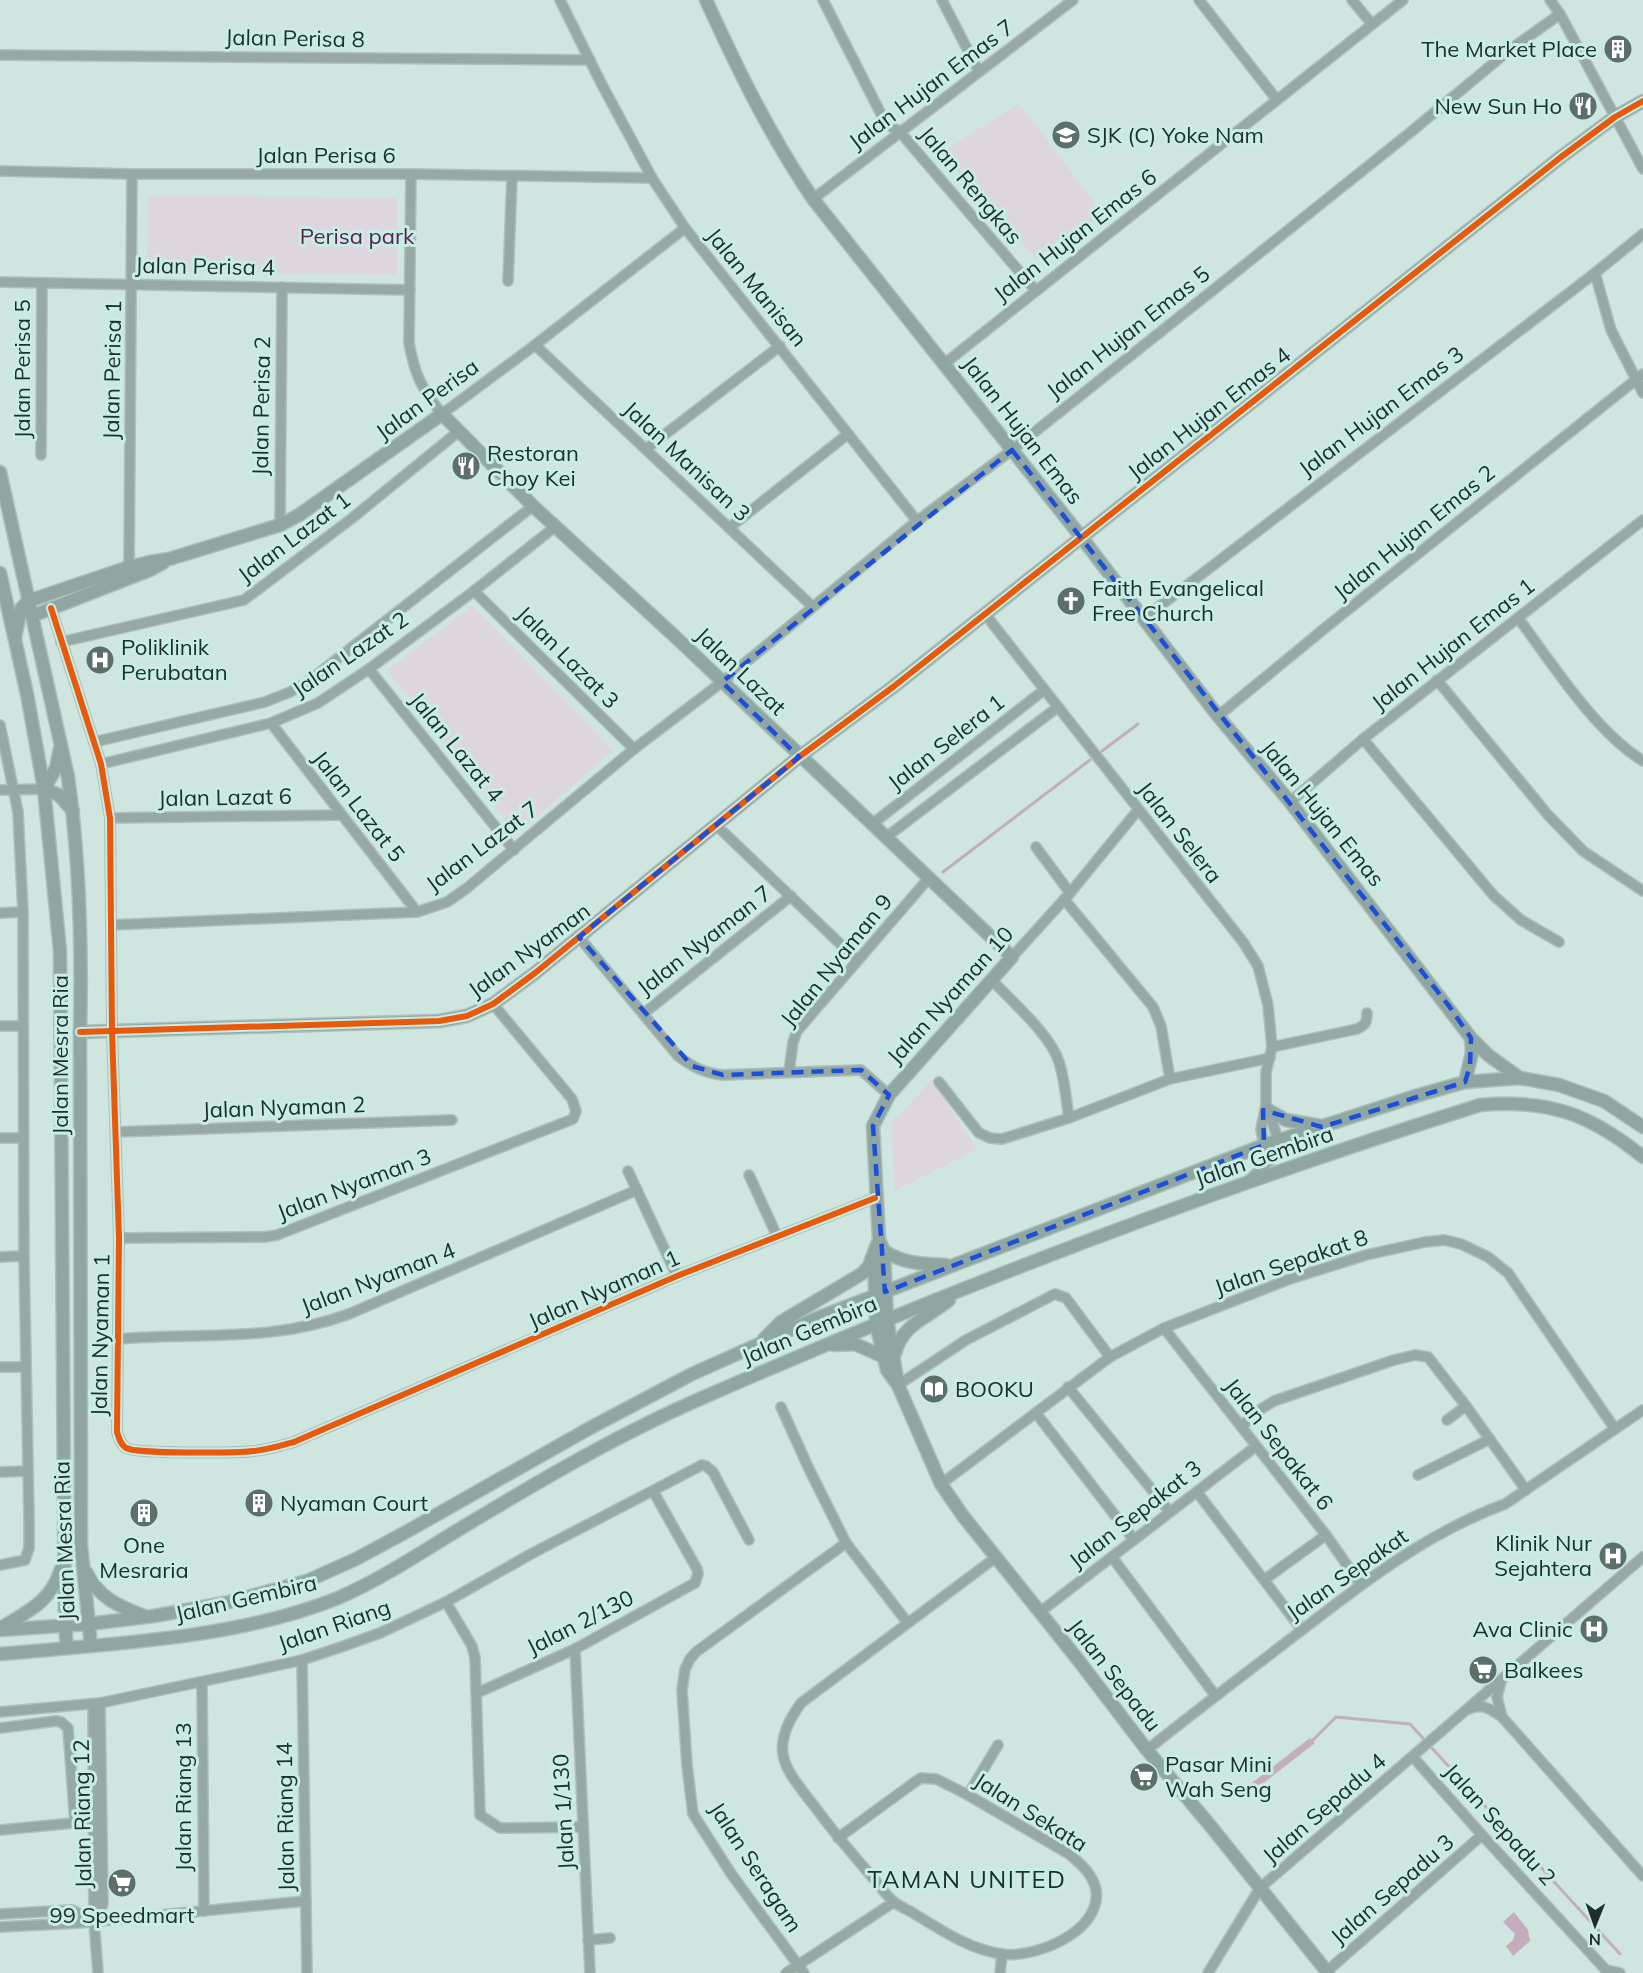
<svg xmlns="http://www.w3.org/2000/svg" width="1643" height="1973" font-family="Mulish,sans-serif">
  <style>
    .green { fill: #ddd7dd }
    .water { fill: #c4adbc }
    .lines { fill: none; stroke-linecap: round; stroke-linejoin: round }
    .stream { stroke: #c4adbc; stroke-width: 3 }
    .street-casing { stroke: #aebfbb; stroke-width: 12 }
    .secondary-casing { stroke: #aebfbb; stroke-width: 15 }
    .street { stroke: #96a9a4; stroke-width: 9 }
    .secondary { stroke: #90a6a2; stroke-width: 12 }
    .cycleway-casing { stroke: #c7ede6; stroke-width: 10 }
    .cycleway { stroke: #e8590c; stroke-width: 6 }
    .marked { fill: none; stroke: #1d4ed8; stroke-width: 4.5; stroke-dasharray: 12 8; stroke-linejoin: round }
    .labels { text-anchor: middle; stroke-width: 6; stroke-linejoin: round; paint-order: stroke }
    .street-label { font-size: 22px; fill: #202f2c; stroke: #c7ede6 }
    .poi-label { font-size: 22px; fill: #202f2c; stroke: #c7ede6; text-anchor: start }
    .park-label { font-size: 22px; fill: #582345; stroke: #c7ede6 }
    .neighbourhood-label { font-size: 24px; letter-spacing: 1.5px; fill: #202f2c; stroke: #c7ede6 }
  </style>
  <rect width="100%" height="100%" fill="#cfe5e0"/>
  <g class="green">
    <polygon points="1019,103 1103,215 1036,259 941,153"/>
    <polygon points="148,195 397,198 397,275 147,272"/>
    <polygon points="473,606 613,750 517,834 387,670"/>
    <polygon points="932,1080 977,1149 895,1191 891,1123"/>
  </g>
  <g class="water">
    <polygon points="1310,1738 1315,1743 1243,1799 1239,1793"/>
    <polygon points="1514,1912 1528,1930 1530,1941 1513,1956 1506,1946 1513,1940 1515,1934 1503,1922"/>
  </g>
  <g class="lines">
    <g class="stream">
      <polyline points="1102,751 1138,724"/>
      <polyline points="943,872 1090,760"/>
      <polyline points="1311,1742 1336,1717 1410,1724 1620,1954"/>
    </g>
    <g class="street-casing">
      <g id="street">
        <polyline points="560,0 600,81 652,178 685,228 917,521"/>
        <polyline points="823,0 882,116 889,125 900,132 1036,291"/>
        <polyline points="942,0 979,72"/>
        <polyline points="1199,0 1277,100"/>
        <polyline points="1352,0 1371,23"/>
        <polyline points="1550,0 1560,14 1643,169"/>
        <polyline points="0,55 590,60"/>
        <polyline points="0,171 132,174 411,174 652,178"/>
        <path d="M411 174 409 343C415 375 421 388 442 414L535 345 685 228"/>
        <polyline points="813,199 1073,0"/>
        <polyline points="1595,273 1611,330 1643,393"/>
        <polyline points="508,281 512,177"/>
        <polyline points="0,282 410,290"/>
        <polyline points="535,345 812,606"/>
        <polyline points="944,364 1403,0"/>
        <polyline points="646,449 780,346"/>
        <polyline points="41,455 42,283"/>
        <polyline points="280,525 282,287"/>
        <polyline points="729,528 848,434"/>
        <polyline points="129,567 132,174"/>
        <polyline points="474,591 634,749"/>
        <path d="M51 608 101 764 110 818 112 1031 119 1238 117 1432C119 1438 120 1444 126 1448 137 1454 236 1453 253 1451 267 1450 280 1446 294 1442L677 1276 875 1198"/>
        <polyline points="985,614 1243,942 1258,966 1268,1005 1272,1047 1266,1072 1266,1103 1278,1140 1270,1161 1249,1180"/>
        <polyline points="1143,619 1595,273 1643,234"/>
        <path d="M1519 619C1553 665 1595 731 1643 761"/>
        <polyline points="61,642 244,600 351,519 458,432"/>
        <polyline points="369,669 514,850"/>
        <polyline points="1437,680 1548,815 1583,851 1643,891"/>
        <polyline points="1218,716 1330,624 1643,374"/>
        <polyline points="271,723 417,912"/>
        <polyline points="0,725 18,812 23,912 24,1256 29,1518 29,1548 25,1560 0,1565"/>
        <polyline points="1363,739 1494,896 1521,920 1559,942"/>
        <polyline points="94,742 265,702 290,692 305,684 533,506"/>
        <polyline points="101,764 271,723 318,703 369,669 474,591 556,526"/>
        <polyline points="0,790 44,789"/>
        <polyline points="1290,802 1363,739 1643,520"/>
        <polyline points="110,818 341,815"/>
        <polyline points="715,824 857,960"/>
        <polyline points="871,825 1044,690"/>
        <polyline points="885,838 1058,707"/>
        <polyline points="1036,847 1070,893"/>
        <polyline points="1064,899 1153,1007 1161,1026 1170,1079"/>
        <polyline points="0,913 23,912"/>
        <polyline points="111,925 417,912 447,902 467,888 634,749 722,682 917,521 1012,450 1232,275 1412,131 1507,52 1560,14"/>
        <path d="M579 937 678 1056C693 1067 704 1073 723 1075L861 1070 889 1095"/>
        <polyline points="1012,957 1070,893 1138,810"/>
        <path d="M991 979C1011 1001 1051 1035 1059 1062 1065 1080 1066 1100 1069 1118"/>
        <polyline points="643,1014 791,896"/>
        <polyline points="0,1026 22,1026"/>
        <path d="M1272 1047 1357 1029C1365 1025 1367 1023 1367 1013"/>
        <polyline points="789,1072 793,1042 797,1031 928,879"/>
        <polyline points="939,1082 979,1133 990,1138 1002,1139 1069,1118 1170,1079 1270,1058"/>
        <polyline points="116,1132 452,1120"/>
        <polyline points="0,1138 23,1138"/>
        <polyline points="1264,1145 1261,1129 1266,1105"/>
        <polyline points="628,1171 677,1276"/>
        <polyline points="749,1175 777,1236"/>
        <polyline points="119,1238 265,1237 277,1235 573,1119 576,1111 572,1099 493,1004"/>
        <polyline points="0,1257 24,1256"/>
        <polyline points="1164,1328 1326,1535 1361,1585"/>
        <path d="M118 1339C199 1332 270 1343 349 1314L637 1190"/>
        <polyline points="0,1367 26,1367"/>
        <polyline points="898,1385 966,1340 1055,1294 1066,1298 1110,1357"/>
        <polyline points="1068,1387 1170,1512"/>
        <polyline points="781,1407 809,1469 846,1543 907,1622"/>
        <polyline points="1036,1413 1134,1540"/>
        <polyline points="1447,1420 1466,1406"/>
        <polyline points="1242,1427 1253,1414 1274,1401 1394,1360 1415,1355 1428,1357 1466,1406 1526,1490"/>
        <polyline points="0,1472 28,1471"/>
        <polyline points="1418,1475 1490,1439"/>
        <polyline points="941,1484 1110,1357 1164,1328 1290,1279 1366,1255 1425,1242 1444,1240 1461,1244 1488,1257 1508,1273 1615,1429"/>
        <polyline points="1197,1492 1302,1630"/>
        <polyline points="1112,1557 1215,1695"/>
        <polyline points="1264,1580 1326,1535"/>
        <polyline points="446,1602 472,1646 475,1658 480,1815 500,1828 583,1827"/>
        <polyline points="1040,1612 1255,1447"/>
        <polyline points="575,1649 590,1973"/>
        <polyline points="302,1660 307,1973"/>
        <polyline points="1501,1681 1497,1697 1502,1717"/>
        <polyline points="202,1683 204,1911"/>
        <polyline points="477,1693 575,1649 695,1583 698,1574 697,1569 653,1491"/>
        <polyline points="93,1704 94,1921 98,1973"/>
        <path d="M1469 1709C1482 1703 1491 1709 1502 1717L1643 1876"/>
        <polyline points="0,1712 100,1703 247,1672 302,1660 341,1647 380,1633 446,1602 531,1554 702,1465 706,1466 713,1472 749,1540"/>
        <polyline points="0,1728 56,1721 61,1722 68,1728 75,1823"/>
        <path d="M1147 1750C1198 1709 1250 1670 1302 1630 1365 1581 1429 1532 1505 1504L1643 1410"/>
        <polyline points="1413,1757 1482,1835 1605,1969 1607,1973"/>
        <polyline points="968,1795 998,1745"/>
        <polyline points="0,1830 94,1821"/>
        <path d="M838 1838 915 1782 921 1778 936 1779 968 1795 1069 1854C1080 1863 1093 1874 1096 1890 1102 1932 1034 1959 1001 1954 970 1949 944 1932 918 1916 910 1911 901 1907 894 1902 886 1896 880 1885 873 1878 854 1856 835 1834 818 1811 787 1770 765 1753 801 1703L995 1558"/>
        <polyline points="0,1914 72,1910 94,1921"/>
        <polyline points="94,1921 99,1916 103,1903 100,1703"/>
        <polyline points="0,1927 78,1923 306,1901"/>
        <polyline points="588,1940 610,1938"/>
        <polyline points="1606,1970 1620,1973"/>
        <polyline points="786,1973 894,1902"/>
        <polyline points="804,1973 732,1875 693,1814 687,1765 682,1690 685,1669 690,1659 696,1652 846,1543"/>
        <polyline points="1000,1973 1002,1954"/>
        <polyline points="1208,1973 1260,1888 1643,1557"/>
        <polyline points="1325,1973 1482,1835"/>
      </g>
    </g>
    <g class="secondary-casing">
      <g id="secondary">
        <path d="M706 0C738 70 769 134 813 199L1082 538 1218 716 1290 802 1471 1038 1488 1055 1520 1078"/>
        <path d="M0 472 68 777C80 861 82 947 80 1032L81 1545 91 1646"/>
        <polyline points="0,573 27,694 44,789 60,951 65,1625 67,1648"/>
        <polyline points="32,616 150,570 163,563"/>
        <polyline points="15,637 21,609 28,601 129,567 150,562 169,559 280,525 299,515 442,414 533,506 682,643 1012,957 889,1095 873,1126 879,1240 884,1251 887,1319 898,1385"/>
        <polyline points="44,789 56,768 60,749"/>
        <polyline points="44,789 59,795 73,811"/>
        <polyline points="80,1032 439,1021 467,1016 493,1004 535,973 799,757 893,687 1561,157 1615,117 1643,101"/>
        <polyline points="1465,1082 1472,1053 1471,1038"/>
        <polyline points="1268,1110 1286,1120 1321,1126"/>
        <polyline points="879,1240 874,1252 876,1324 884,1357 887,1370 898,1385 941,1484 963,1516 1079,1661 1147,1750 1213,1829 1328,1973"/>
        <path d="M884 1251C904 1264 923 1264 946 1265"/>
        <polyline points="764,1339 781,1322 863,1273 869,1266 872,1257"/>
        <polyline points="834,1345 855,1344 884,1357"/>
        <path d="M895 1353C903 1323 928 1318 949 1300"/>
        <path d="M86 1572C99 1598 118 1606 144 1616"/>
        <path d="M1 1628C28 1611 51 1602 61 1569"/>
        <polyline points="0,1630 88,1624 154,1616 225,1603 307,1581 356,1559 406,1532 590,1428 692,1374 817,1318 1264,1145 1419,1095 1465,1082 1520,1078 1559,1085 1604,1101 1643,1127"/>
        <path d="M0 1654C108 1644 237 1639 338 1598 382 1579 423 1551 463 1527 541 1480 619 1434 702 1398 956 1287 1216 1188 1480 1105 1549 1099 1590 1114 1643 1157"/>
      </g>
    </g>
    <use href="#street" class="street"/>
    <use href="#secondary" class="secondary"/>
    <g class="cycleway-casing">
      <g id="cycleway">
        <path d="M51 608 101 764 110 818 112 1031 119 1238 117 1432C119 1438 120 1444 126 1448 137 1454 236 1453 253 1451 267 1450 280 1446 294 1442L677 1276 875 1198"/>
        <polyline points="80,1032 439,1021 467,1016 493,1004 535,973 799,757 893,687 1561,157 1615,117 1643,101"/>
      </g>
    </g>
    <use href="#cycleway" class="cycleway"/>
  </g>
  <path class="marked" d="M1012 450 1449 1006 1471 1038 1470 1066 1465 1082 1322 1127 1263 1110 1264 1145 885 1292 873 1126 889 1095 861 1070 723 1075 692 1066 579 937 799 757 722 682Z"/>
  <defs>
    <g id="building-disc" transform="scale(1.5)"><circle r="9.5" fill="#5d6f6b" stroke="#c7ede6"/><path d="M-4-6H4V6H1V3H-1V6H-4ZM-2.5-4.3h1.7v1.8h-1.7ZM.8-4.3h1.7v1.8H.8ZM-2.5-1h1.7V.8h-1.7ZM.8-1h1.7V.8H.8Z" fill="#fff"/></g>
    <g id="restaurant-disc" transform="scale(1.5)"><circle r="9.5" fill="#5d6f6b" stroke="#c7ede6"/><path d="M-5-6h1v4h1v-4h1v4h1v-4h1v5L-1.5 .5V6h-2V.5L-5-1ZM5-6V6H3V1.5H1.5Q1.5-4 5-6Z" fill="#fff"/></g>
    <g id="school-disc" transform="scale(1.5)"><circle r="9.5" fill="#5d6f6b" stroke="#c7ede6"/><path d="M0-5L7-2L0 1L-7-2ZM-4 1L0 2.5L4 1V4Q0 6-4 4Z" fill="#fff"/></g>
    <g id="church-disc" transform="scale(1.5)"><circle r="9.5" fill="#5d6f6b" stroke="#c7ede6"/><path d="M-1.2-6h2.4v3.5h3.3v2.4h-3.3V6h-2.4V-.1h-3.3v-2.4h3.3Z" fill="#fff"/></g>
    <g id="hospital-disc" transform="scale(1.5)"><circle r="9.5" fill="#5d6f6b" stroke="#c7ede6"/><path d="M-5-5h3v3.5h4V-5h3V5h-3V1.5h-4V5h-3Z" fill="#fff"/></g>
    <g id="library-disc" transform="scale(1.5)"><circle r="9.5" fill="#5d6f6b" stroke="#c7ede6"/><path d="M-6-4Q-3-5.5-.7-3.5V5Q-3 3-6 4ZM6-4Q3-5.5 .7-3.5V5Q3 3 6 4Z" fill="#fff"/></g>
    <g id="supermarket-disc" transform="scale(1.5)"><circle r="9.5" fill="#5d6f6b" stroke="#c7ede6"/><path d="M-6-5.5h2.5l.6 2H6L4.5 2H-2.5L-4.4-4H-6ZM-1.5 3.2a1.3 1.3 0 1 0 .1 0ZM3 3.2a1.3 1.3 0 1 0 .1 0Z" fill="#fff"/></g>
  </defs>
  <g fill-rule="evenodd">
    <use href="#building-disc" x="1618" y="49"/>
    <use href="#restaurant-disc" x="1583" y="106"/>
    <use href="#school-disc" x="1066" y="135"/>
    <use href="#restaurant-disc" x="466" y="466"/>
    <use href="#church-disc" x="1071" y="601"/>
    <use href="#hospital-disc" x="100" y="660"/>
    <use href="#library-disc" x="934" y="1389"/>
    <use href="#building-disc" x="259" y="1503"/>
    <use href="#building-disc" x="144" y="1513"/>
    <use href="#hospital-disc" x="1613" y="1556"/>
    <use href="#hospital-disc" x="1594" y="1629"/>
    <use href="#supermarket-disc" x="1483" y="1670"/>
    <use href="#supermarket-disc" x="1144" y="1777"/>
    <use href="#supermarket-disc" x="122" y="1883"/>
  </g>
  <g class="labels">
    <g class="street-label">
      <text transform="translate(295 38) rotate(1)" y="8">Jalan Perisa 8</text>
      <text transform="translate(931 84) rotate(-37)" y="8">Jalan Hujan Emas 7</text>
      <text x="326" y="163">Jalan Perisa 6</text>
      <text transform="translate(971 185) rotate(50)" y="8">Jalan Rengkas</text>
      <text transform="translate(1075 235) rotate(-38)" y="8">Jalan Hujan Emas 6</text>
      <text transform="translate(205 266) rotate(1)" y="8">Jalan Perisa 4</text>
      <text transform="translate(757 287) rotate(51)" y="8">Jalan Manisan</text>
      <text transform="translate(1128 332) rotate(-38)" y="8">Jalan Hujan Emas 5</text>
      <text transform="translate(22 369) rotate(-90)" y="8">Jalan Perisa 5</text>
      <text transform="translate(112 370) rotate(-89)" y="8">Jalan Perisa 1</text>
      <text transform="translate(427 399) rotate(-36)" y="8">Jalan Perisa</text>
      <text transform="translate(261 406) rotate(-89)" y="8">Jalan Perisa 2</text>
      <text transform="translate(1381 411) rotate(-37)" y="8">Jalan Hujan Emas 3</text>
      <text transform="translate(1209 413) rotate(-38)" y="8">Jalan Hujan Emas 4</text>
      <text transform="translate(1023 430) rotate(52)" y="8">Jalan Hujan Emas</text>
      <text transform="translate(687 461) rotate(43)" y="8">Jalan Manisan 3</text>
      <text transform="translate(1414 532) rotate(-39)" y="8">Jalan Hujan Emas 2</text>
      <text transform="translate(294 537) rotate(-37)" y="8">Jalan Lazat 1</text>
      <text transform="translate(1453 644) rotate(-38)" y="8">Jalan Hujan Emas 1</text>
      <text transform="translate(350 654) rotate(-34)" y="8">Jalan Lazat 2</text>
      <text transform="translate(568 657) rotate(45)" y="8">Jalan Lazat 3</text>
      <text transform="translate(741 671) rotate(44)" y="8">Jalan Lazat</text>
      <text transform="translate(946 742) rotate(-38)" y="8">Jalan Selera 1</text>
      <text transform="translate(457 747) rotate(51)" y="8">Jalan Lazat 4</text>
      <text transform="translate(225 797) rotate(-1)" y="8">Jalan Lazat 6</text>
      <text transform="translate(359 806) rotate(52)" y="8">Jalan Lazat 5</text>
      <text transform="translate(1323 813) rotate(51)" y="8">Jalan Hujan Emas</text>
      <text transform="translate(1180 832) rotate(52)" y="8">Jalan Selera</text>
      <text transform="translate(482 846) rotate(-37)" y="8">Jalan Lazat 7</text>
      <text transform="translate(704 940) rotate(-38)" y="8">Jalan Nyaman 7</text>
      <text transform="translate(529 950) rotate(-36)" y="8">Jalan Nyaman</text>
      <text transform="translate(836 960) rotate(-51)" y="8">Jalan Nyaman 9</text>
      <text transform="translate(950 995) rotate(-48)" y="8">Jalan Nyaman 10</text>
      <text transform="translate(60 1055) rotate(-90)" y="8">Jalan Mesra Ria</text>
      <text transform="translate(284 1107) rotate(-2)" y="8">Jalan Nyaman 2</text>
      <text transform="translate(1264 1156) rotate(-19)" y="8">Jalan Gembira</text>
      <text transform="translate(354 1184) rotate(-21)" y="8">Jalan Nyaman 3</text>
      <text transform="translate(1291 1262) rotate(-19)" y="8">Jalan Sepakat 8</text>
      <text transform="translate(378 1278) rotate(-21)" y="8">Jalan Nyaman 4</text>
      <text transform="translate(604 1289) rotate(-24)" y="8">Jalan Nyaman 1</text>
      <text transform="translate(809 1330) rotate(-23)" y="8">Jalan Gembira</text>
      <text transform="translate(100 1335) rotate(-89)" y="8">Jalan Nyaman 1</text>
      <text transform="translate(1279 1444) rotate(52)" y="8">Jalan Sepakat 6</text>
      <text transform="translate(1135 1514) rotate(-38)" y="8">Jalan Sepakat 3</text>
      <text transform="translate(64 1541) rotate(-92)" y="8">Jalan Mesra Ria</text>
      <text transform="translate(1347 1574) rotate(-35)" y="8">Jalan Sepakat</text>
      <text transform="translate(246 1598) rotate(-13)" y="8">Jalan Gembira</text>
      <text transform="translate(580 1622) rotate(-27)" y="8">Jalan 2/130</text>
      <text transform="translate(334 1625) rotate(-19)" y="8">Jalan Riang</text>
      <text transform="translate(1115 1675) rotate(52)" y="8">Jalan Sepadu</text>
      <text transform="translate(183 1797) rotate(-90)" y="8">Jalan Riang 13</text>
      <text transform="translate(1324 1808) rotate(-41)" y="8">Jalan Sepadu 4</text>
      <text transform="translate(563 1812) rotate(-93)" y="8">Jalan 1/130</text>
      <text transform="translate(1031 1812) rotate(32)" y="8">Jalan Sekata</text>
      <text transform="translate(82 1814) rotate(-91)" y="8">Jalan Riang 12</text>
      <text transform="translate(285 1817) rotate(-91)" y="8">Jalan Riang 14</text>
      <text transform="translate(1500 1824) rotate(48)" y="8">Jalan Sepadu 2</text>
      <text transform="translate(756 1867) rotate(57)" y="8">Jalan Seragam</text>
      <text transform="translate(1392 1889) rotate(-41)" y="8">Jalan Sepadu 3</text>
    </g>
    <g class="poi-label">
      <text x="1597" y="57" text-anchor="end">The Market Place</text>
      <text x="1562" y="114" text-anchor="end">New Sun Ho</text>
      <text x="1087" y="143">SJK (C) Yoke Nam</text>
      <text x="487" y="461">Restoran<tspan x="487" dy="25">Choy Kei</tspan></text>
      <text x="1092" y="596">Faith Evangelical<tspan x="1092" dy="25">Free Church</tspan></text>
      <text x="121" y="655">Poliklinik<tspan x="121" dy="25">Perubatan</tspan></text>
      <text x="955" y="1397">BOOKU</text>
      <text x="280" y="1511">Nyaman Court</text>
      <text x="1592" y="1551" text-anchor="end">Klinik Nur<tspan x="1592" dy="25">Sejahtera</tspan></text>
      <text x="144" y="1553" text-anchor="middle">One<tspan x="144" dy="25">Mesraria</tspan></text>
      <text x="1573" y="1637" text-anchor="end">Ava Clinic</text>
      <text x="1504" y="1678">Balkees</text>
      <text x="1165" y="1772">Pasar Mini<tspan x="1165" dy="25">Wah Seng</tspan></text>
      <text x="122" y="1923" text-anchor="middle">99 Speedmart</text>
    </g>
    <g class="park-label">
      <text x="357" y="244">Perisa park</text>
    </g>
    <g class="neighbourhood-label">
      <text x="967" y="1888">TAMAN UNITED</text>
    </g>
  </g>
  <g transform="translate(1595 1925) rotate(181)" stroke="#c7ede6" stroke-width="4.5" paint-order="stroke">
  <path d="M0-4.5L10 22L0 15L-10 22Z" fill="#202f2c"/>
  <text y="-9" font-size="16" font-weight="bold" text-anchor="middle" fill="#202f2c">N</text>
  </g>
</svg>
